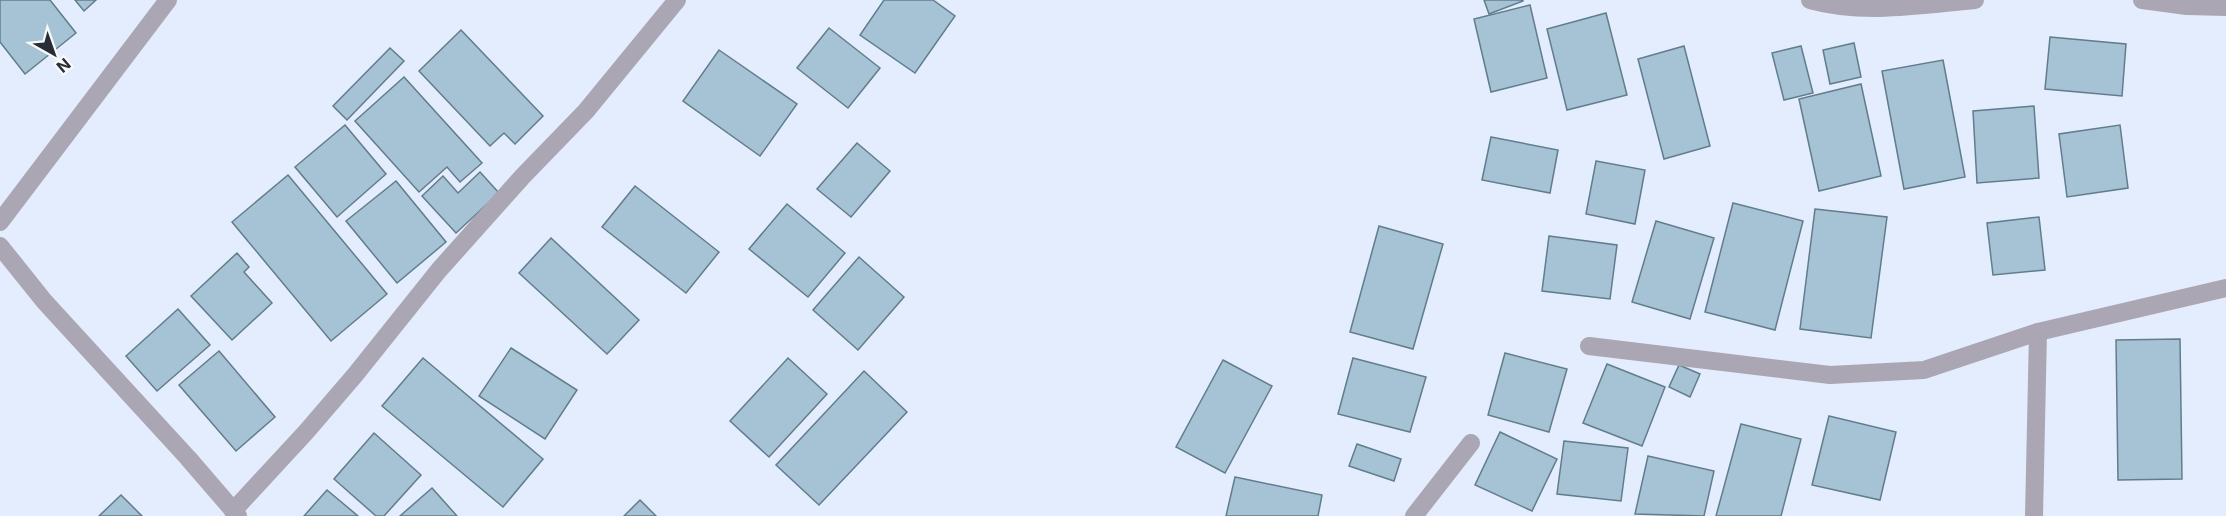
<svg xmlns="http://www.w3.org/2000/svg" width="2226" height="516" font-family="Inter,sans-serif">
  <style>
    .building { fill: #a5c3d4; stroke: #617d8d; stroke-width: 1.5 }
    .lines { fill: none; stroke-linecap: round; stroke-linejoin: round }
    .minor { stroke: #aaa6b3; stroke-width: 18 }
  </style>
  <rect width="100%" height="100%" fill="#e4edfd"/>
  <g class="building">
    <polygon points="0,0 50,0 76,33 25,74 0,42"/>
    <polygon points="75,0 96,0 84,11"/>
    <polygon points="884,0 933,0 955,16 915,73 860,35"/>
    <polygon points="1484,0 1523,0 1523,1 1489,14"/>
    <polygon points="1530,5 1547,78 1491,92 1474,19"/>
    <polygon points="1606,13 1627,95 1567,110 1547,29"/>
    <polygon points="829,28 880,68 848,108 797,68"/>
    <polygon points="461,30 543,116 515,144 504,133 490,146 419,71"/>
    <polygon points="2050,37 2126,44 2122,96 2045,89"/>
    <polygon points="1854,43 1861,77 1830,84 1823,50"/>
    <polygon points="1684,46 1710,146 1664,159 1638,59"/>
    <polygon points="1801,46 1813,93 1784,100 1772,53"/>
    <polygon points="390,48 404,61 347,120 333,106"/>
    <polygon points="719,50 797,104 760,156 683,101"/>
    <polygon points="1943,60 1965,177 1904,189 1882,71"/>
    <polygon points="404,77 482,163 460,182 447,167 419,192 355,121"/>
    <polygon points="1861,84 1881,176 1819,191 1799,99"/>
    <polygon points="2034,106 2039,178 1977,183 1973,111"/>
    <polygon points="345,125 386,174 337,217 295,167"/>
    <polygon points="2120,125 2128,188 2067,197 2059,134"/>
    <polygon points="1491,137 1558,150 1550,193 1482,180"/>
    <polygon points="857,143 890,171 851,217 817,189"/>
    <polygon points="1596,161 1645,170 1635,224 1586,214"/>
    <polygon points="480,172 499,193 456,233 422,196 443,176 458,193"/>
    <polygon points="288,175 387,294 331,341 232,222"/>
    <polygon points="396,181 446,242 397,283 346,221"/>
    <polygon points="635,186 719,252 686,293 602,227"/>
    <polygon points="1733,203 1803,221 1775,330 1705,312"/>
    <polygon points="787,204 845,253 808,297 749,249"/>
    <polygon points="1815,209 1887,217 1871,338 1800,329"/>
    <polygon points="2039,217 2045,270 1993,275 1987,223"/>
    <polygon points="1656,221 1714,238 1690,319 1632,302"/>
    <polygon points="1379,226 1443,244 1413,349 1350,332"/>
    <polygon points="1549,236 1617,245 1610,299 1542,291"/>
    <polygon points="551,238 639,320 607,354 519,273"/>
    <polygon points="237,253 249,267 244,272 272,303 232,340 191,296"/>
    <polygon points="859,257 904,297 858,350 813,310"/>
    <polygon points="178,309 210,345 157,391 126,356"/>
    <polygon points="2180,339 2182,479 2118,480 2116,340"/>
    <polygon points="511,348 577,390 545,439 479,396"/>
    <polygon points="219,351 275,417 236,451 179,385"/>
    <polygon points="1505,353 1567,369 1549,432 1488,415"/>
    <polygon points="423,358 543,459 503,507 382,406"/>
    <polygon points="788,358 827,394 769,457 730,421"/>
    <polygon points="1353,358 1426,377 1410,432 1338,414"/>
    <polygon points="1223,360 1272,386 1225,473 1176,447"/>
    <polygon points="1607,364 1665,387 1642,446 1583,423"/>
    <polygon points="1679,365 1700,374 1690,397 1669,387"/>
    <polygon points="864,371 907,412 819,505 776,465"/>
    <polygon points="1829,416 1896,432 1880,500 1812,485"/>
    <polygon points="1741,424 1801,439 1781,516 1716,516"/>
    <polygon points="1500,432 1557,459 1532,511 1475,485"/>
    <polygon points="374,433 421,475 384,516 376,516 334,479"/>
    <polygon points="1564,441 1628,448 1621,501 1557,494"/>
    <polygon points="1357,444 1401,459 1394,481 1349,466"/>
    <polygon points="1648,456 1714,471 1704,516 1635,514"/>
    <polygon points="1235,477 1322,495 1318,516 1226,516"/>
    <polygon points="432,488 457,516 400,516"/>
    <polygon points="327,490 358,516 304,516"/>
    <polygon points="121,495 142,516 99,516"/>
    <polygon points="640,500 656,516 624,516"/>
  </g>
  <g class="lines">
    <g class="minor">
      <path d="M1810 0C1863 15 1921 5 1975 0"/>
      <polyline points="2142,0 2187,6 2226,7"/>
      <polyline points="0,222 168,0"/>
      <polyline points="0,246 44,301 188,458 238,516"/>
      <polyline points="1589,346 1830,375 1924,370 2038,332 2226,288"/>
      <polyline points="233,511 306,432 355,375 439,270 523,176 586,111 677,0"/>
      <polyline points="1414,516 1471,443"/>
      <polyline points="2034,516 2038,332"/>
    </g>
  </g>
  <g transform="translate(54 54) rotate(140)" stroke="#f9f9f9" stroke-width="4.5" paint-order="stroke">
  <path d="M0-4.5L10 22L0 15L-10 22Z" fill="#282d38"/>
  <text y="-9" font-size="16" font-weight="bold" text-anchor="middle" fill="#282d38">N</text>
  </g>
</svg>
